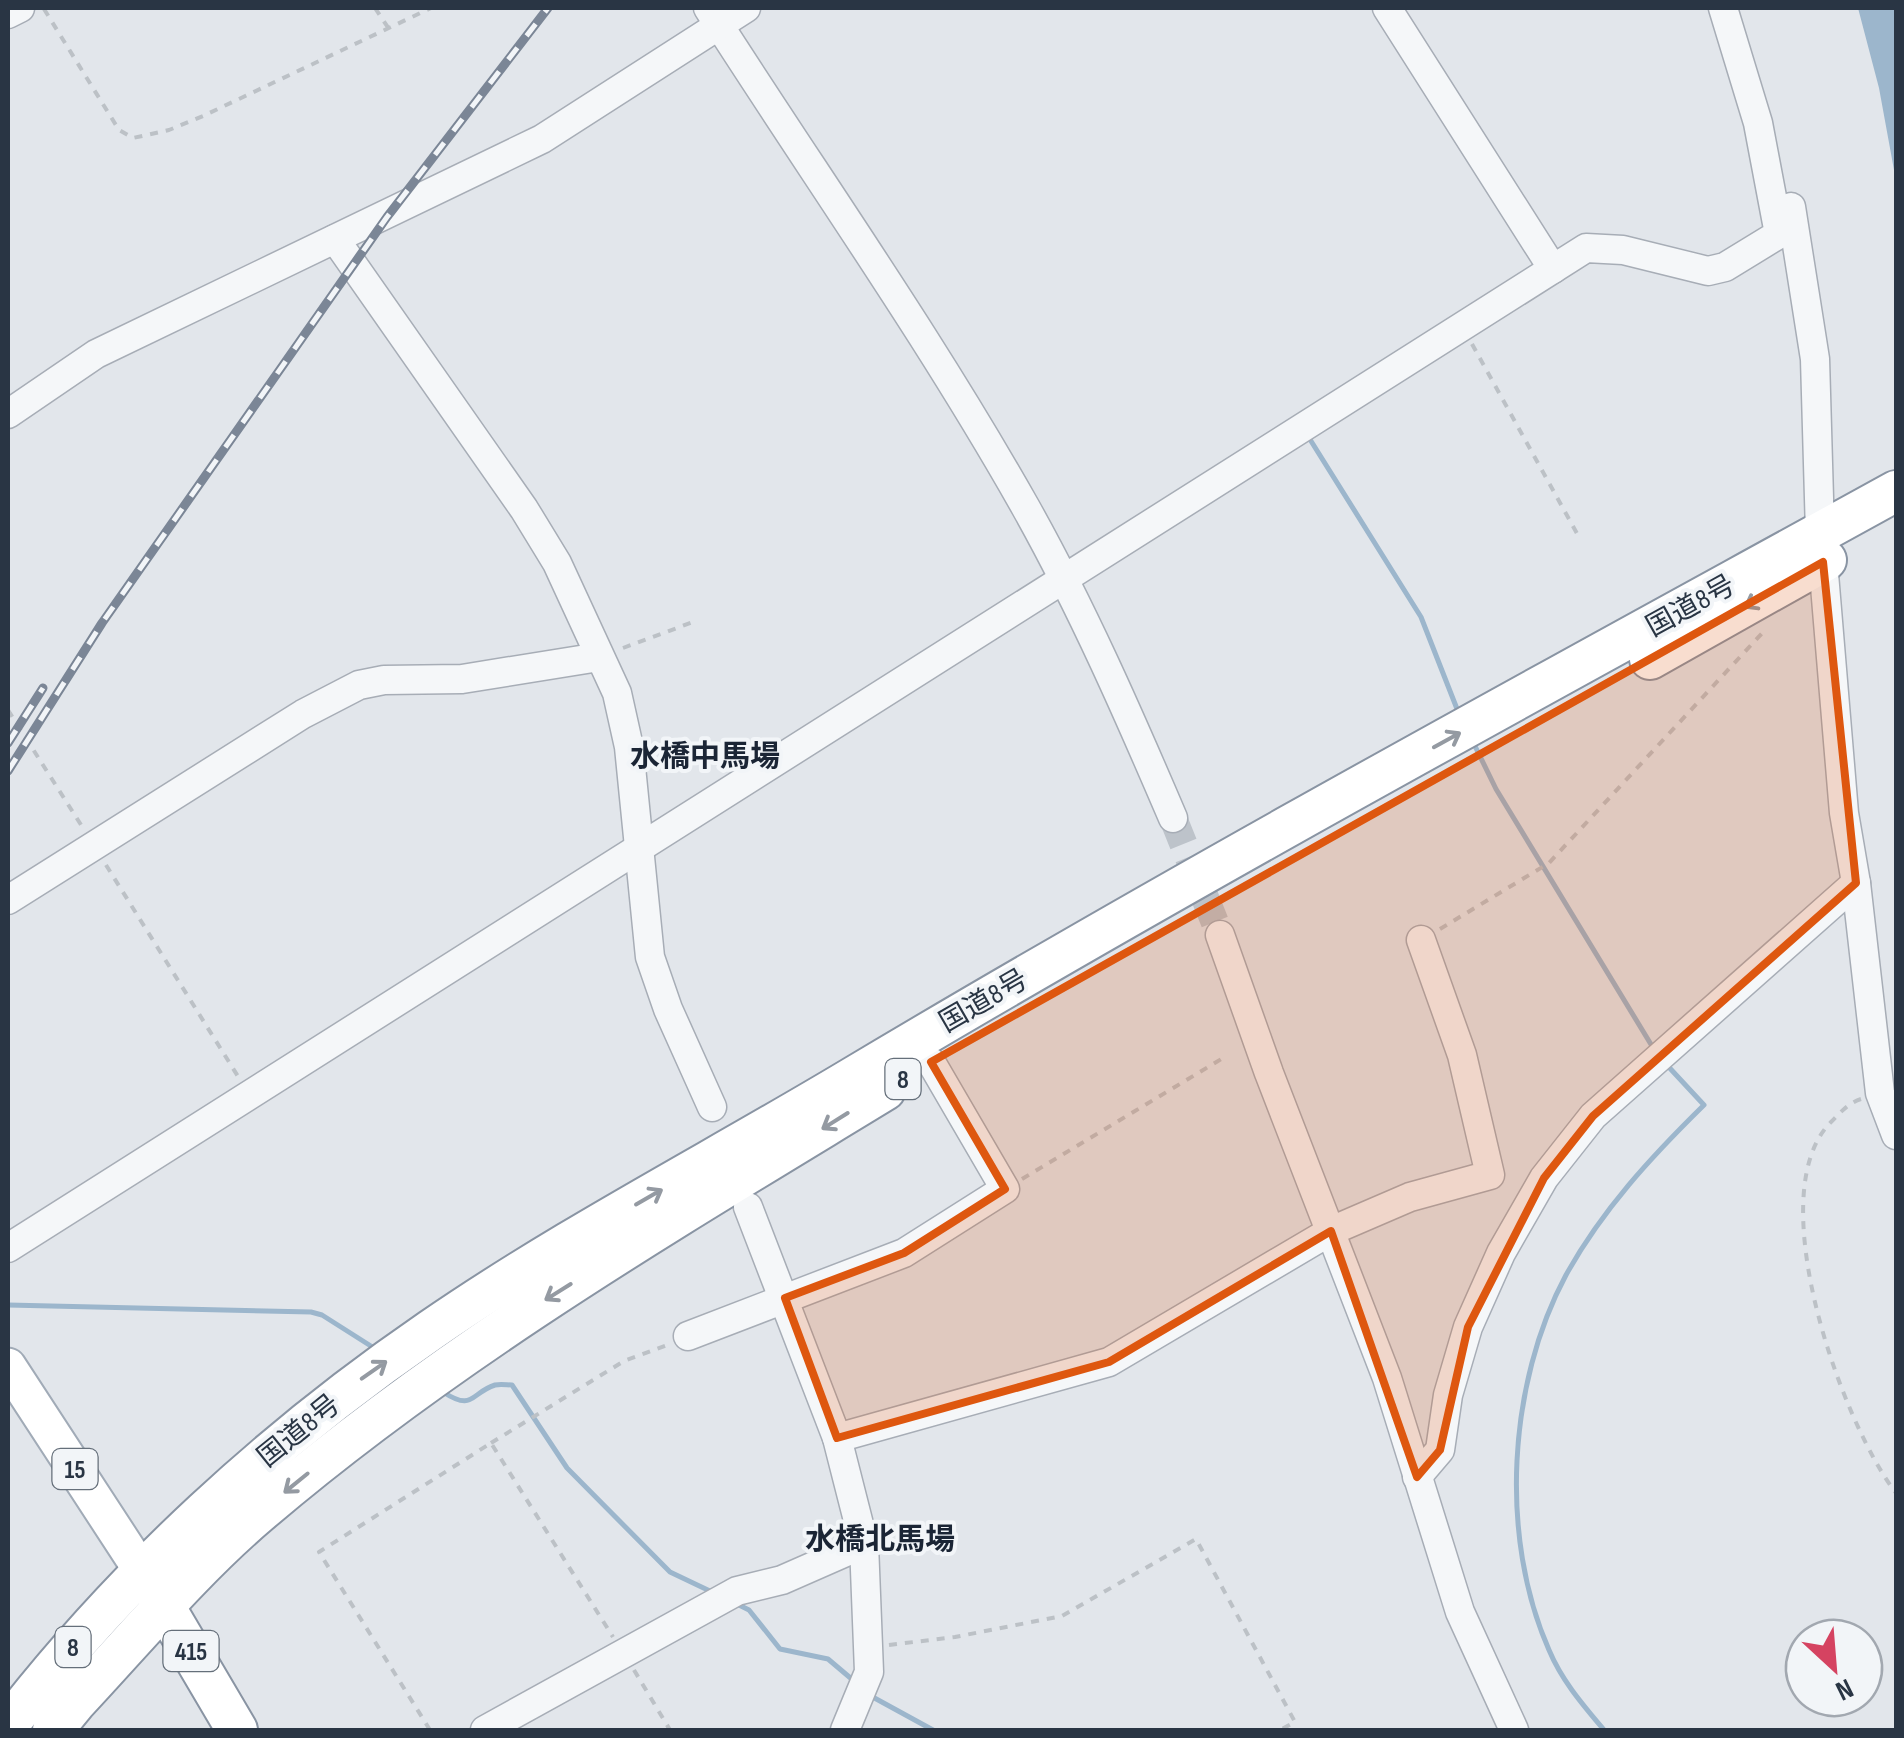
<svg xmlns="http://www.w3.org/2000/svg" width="1904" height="1738" font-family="'Sofia Sans Condensed','Noto Sans JP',sans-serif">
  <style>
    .water { fill: #9cb6cc }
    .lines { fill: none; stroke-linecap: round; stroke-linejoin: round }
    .stream { stroke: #9cb6cc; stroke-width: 5 }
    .minor-tunnel { stroke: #bdc3ca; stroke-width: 28; stroke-dasharray: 28 14; stroke-linecap: butt }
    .minor-casing { stroke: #a7adb6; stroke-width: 31 }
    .major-casing { stroke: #a1abb7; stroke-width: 39 }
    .highway-casing { stroke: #8994a3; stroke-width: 44 }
    .path { stroke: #bcc1c6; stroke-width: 4; stroke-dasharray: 8 8; stroke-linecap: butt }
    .minor { stroke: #f5f7f9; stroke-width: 28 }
    .major { stroke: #fff; stroke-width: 35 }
    .highway { stroke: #fff; stroke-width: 40 }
    .rail-casing { stroke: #7b8696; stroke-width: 9 }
    .rail { stroke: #f2f5f8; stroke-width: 5; stroke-dasharray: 15; stroke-linecap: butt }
    .oneway { stroke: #949aa2 }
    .marked { fill: #de570f; fill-opacity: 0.2; stroke: #de570f; stroke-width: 8; stroke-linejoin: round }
    .labels { text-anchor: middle; stroke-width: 8; stroke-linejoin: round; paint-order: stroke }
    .shield { fill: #f2f5f8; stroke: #656f7a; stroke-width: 2.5 }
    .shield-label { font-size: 25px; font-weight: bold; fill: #293544 }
    .street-label { font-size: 28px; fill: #293544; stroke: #f2f5f8 }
    .neighbourhood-label { font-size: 30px; font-weight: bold; fill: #1b2535; stroke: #f2f5f8 }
  </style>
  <rect width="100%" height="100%" fill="#e2e6eb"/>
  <polygon class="water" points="1858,8 1896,8 1896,181 1879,88"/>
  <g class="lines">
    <g class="stream">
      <polyline points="1311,441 1421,617 1459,714"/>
      <polyline points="1473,742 1496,789 1655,1051"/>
      <polyline points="8,1305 311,1312 322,1315 374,1348"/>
      <path d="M443 1392C474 1412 470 1393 495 1385 501 1384 507 1385 512 1385L567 1468 670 1572 712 1592"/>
      <polyline points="735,1603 749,1610 780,1649 828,1659 854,1681"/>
      <polyline points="869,1695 933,1730"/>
      <path d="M1604 1730C1583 1705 1562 1681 1549 1650 1499 1537 1508 1383 1566 1275 1602 1210 1651 1157 1704 1105L1665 1063"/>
    </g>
    <polyline class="minor-tunnel" points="1173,818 1220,935"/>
    <g class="minor-casing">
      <g id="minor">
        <path d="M708 8C814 174 929 336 1026 508 1082 608 1128 713 1173 818"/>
        <polyline points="1387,8 1553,269"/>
        <polyline points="8,14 20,8"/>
        <polyline points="1791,207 1815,359 1820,533"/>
        <polyline points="335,239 524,509 557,563 617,693 629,747 650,957 668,1009 712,1107"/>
        <polyline points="8,414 96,354 542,139 746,8"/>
        <polyline points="1823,562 1844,813 1856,883 1880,1093 1896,1135"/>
        <polyline points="8,900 303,714 359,685 384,680 462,679 599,657"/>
        <polyline points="1220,935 1269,1073 1387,1378 1460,1612 1514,1730"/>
        <polyline points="748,1207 837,1438 864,1544 869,1672 845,1730"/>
        <polyline points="8,1248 1586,248 1623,250 1708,271 1725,267 1779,234 1758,123 1723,8"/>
        <polyline points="688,1336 904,1253 1005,1189 931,1062"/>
        <polyline points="837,1438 1109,1362 1331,1231 1410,1197 1490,1175 1462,1055 1421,940"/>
        <polyline points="1417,1477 1440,1450 1448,1395 1468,1327 1501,1253 1544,1178 1593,1116 1856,883"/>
        <polyline points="485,1730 737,1591 782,1580 864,1544"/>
      </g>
    </g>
    <g class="major-casing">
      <polyline id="major" points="8,1366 143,1573"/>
    </g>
    <g class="highway-casing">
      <g id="highway">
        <polyline points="1650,659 1826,560"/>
        <polyline points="151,1584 237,1730"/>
        <path d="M8 1725C126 1573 272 1439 431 1330 566 1237 712 1162 852 1078 1195 873 1547 683 1896 491"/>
        <path d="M53 1730 75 1703C134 1640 194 1568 259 1513 451 1349 670 1221 885 1090"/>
      </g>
    </g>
    <g class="path">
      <polyline points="375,8 389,29"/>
      <polyline points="44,9 119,130 133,138 169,130 203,116 431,8"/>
      <polyline points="1472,344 1579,537"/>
      <polyline points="623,648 693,622"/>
      <polyline points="8,710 83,828"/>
      <polyline points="106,865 239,1078"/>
      <polyline points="1440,929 1549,863 1765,630"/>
      <path d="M1861 1099C1848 1103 1840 1113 1831 1122 1759 1194 1843 1425 1896 1493"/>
      <polyline points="1022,1179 1223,1058"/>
      <polyline points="491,1443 624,1361 670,1344"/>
      <polyline points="889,1645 955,1637 1062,1616 1196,1539 1295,1722 1280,1730"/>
      <polyline points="634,1670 670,1730"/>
      <polyline points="430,1730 319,1552 491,1443 613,1637"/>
    </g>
    <use href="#minor" class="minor"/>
    <use href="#major" class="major"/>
    <use href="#highway" class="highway"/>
    <g class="rail-casing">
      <g id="rail">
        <polyline points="8,743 43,688"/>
        <polyline points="8,771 102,623 387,217 548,8"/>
      </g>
    </g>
    <use href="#rail" class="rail"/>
  </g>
  <defs><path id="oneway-shaft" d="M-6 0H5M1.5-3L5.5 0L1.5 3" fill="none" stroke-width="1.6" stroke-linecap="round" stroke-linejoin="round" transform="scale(2.5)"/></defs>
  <g class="oneway">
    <use href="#oneway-shaft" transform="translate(1758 600) rotate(151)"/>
    <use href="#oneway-shaft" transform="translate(1447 740) rotate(-29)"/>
    <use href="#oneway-shaft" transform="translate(835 1121) rotate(148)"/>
    <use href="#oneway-shaft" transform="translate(649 1197) rotate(-30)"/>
    <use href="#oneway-shaft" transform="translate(558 1292) rotate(148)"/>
    <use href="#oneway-shaft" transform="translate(374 1370) rotate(-35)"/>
    <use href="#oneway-shaft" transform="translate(296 1483) rotate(141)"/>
  </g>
  <path class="marked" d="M1823 562 1856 883 1593 1116 1544 1178 1468 1327 1440 1450 1417 1477 1331 1231 1109 1362 837 1438 785 1298 904 1253 1005 1189 931 1062Z"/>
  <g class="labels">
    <g class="shield">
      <rect x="885.5" y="1059" width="35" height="40" rx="8"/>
      <rect x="52.5" y="1449" width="45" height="40" rx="8"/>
      <rect x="55.5" y="1627" width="35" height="40" rx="8"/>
      <rect x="163.5" y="1631" width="55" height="40" rx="8"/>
    </g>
    <g class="shield-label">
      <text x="903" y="1088">8</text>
      <text x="75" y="1478">15</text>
      <text x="73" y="1656">8</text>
      <text x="191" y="1660">415</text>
    </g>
    <g class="street-label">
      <text transform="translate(1690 605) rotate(-29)" y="10">国道8号</text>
      <text transform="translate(983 1000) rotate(-30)" y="10">国道8号</text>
      <text transform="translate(298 1430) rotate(-39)" y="10">国道8号</text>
    </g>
    <g class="neighbourhood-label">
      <text x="705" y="766">水橋中馬場</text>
      <text x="880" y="1549">水橋北馬場</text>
    </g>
  </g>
  <rect width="1904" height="1738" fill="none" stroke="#293544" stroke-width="20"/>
  <g transform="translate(1834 1668) rotate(154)"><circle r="48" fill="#f2f5f8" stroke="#a2a8b0" stroke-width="2.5"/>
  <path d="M0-8L18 38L0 25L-18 38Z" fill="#d54361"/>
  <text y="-15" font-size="28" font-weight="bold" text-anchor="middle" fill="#293544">N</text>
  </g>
</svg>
